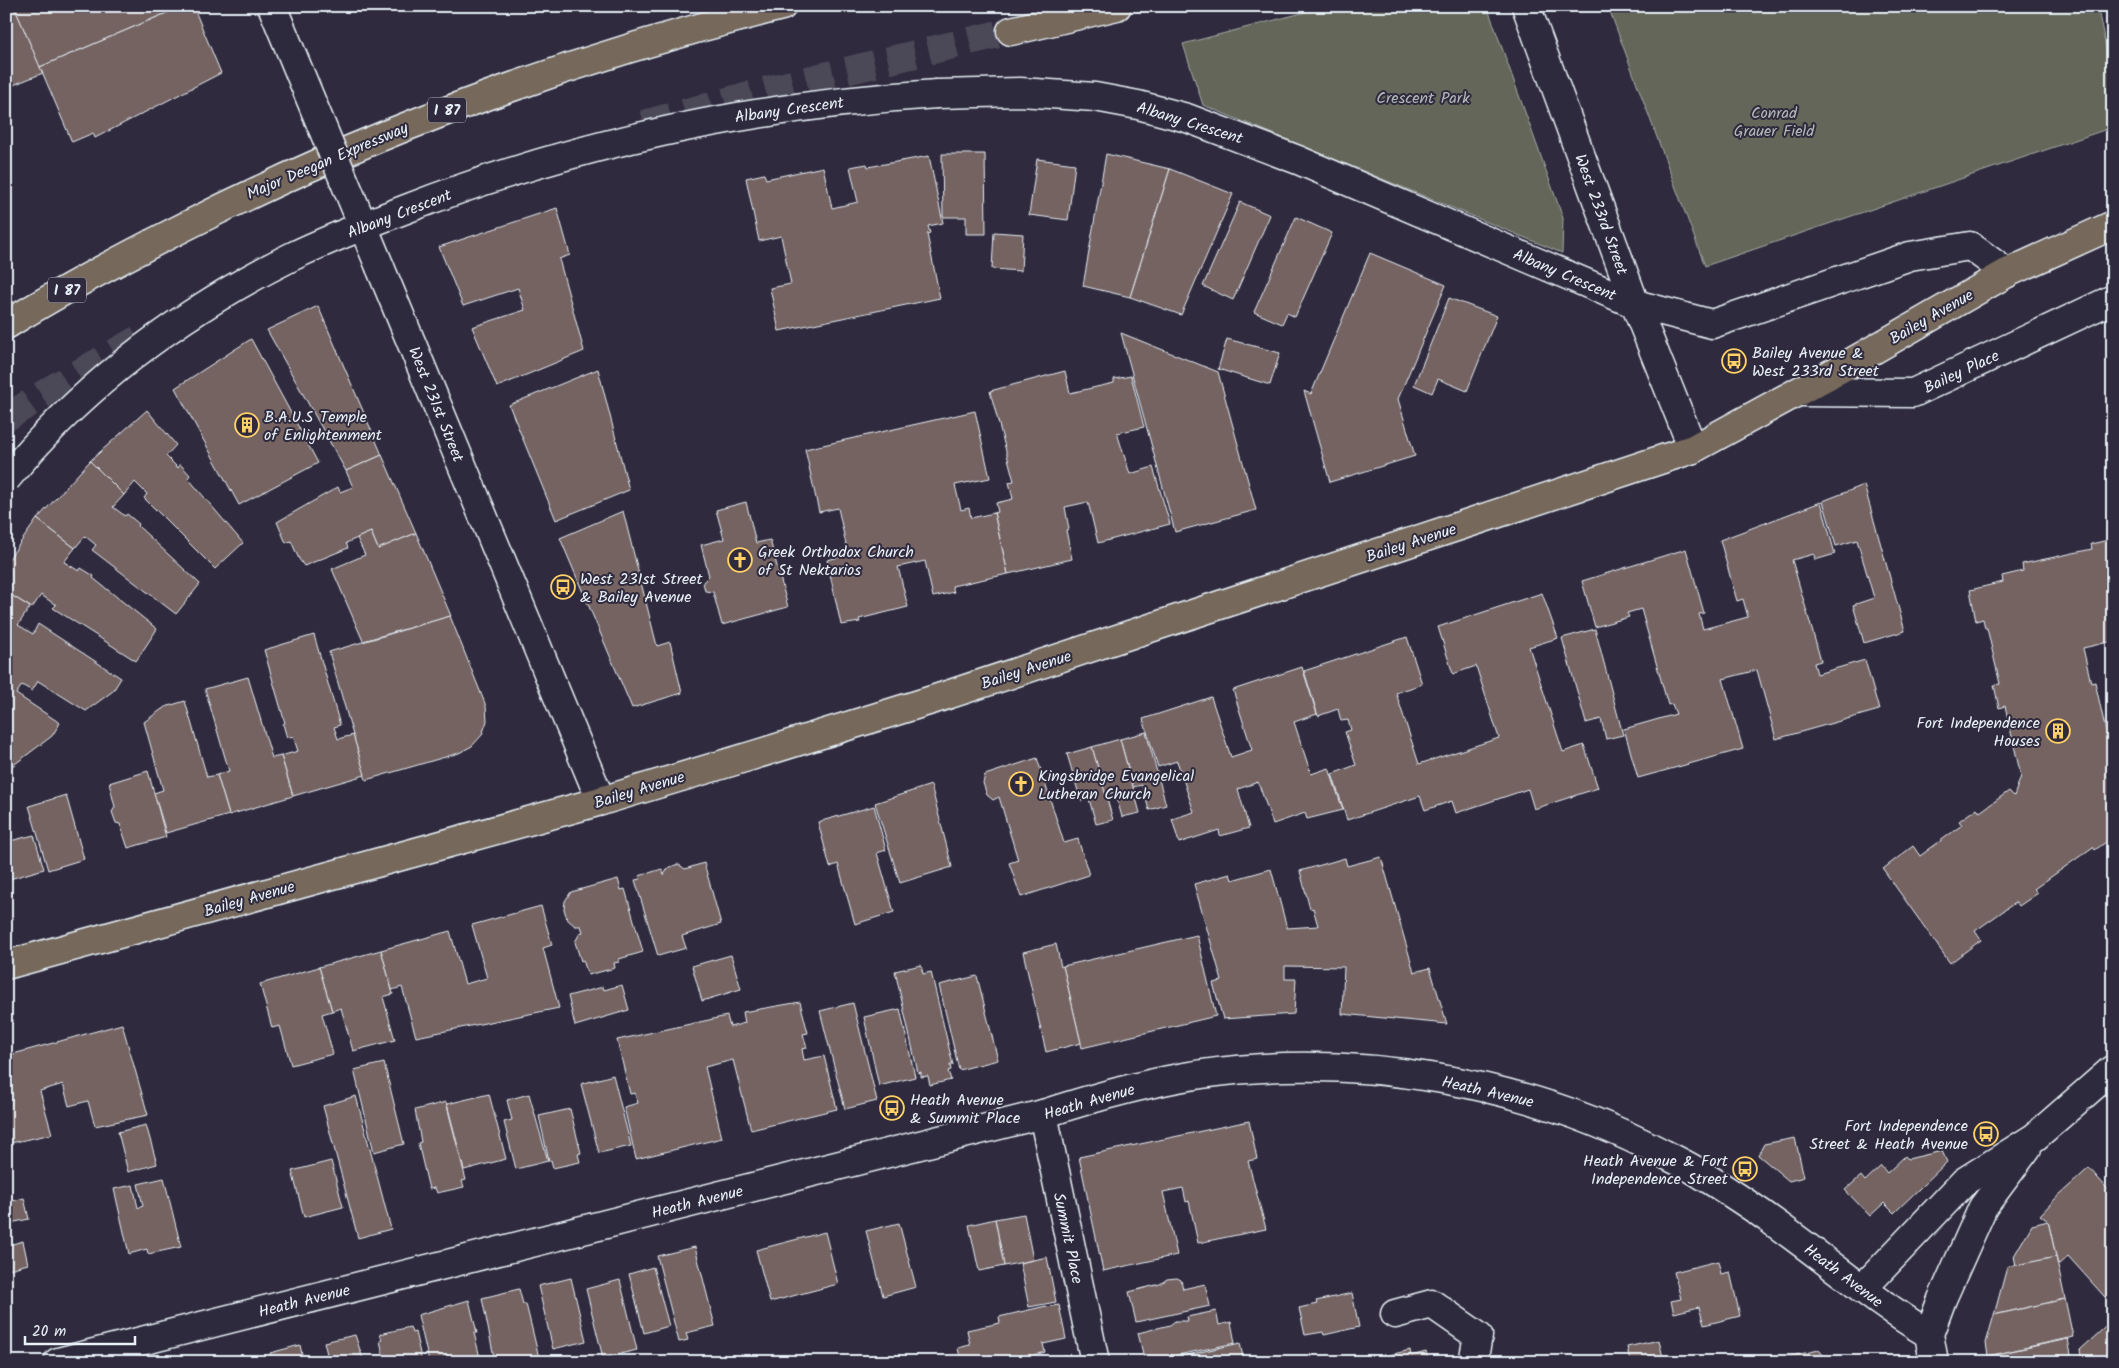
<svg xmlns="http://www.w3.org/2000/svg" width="2119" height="1368" font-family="Kalam,sans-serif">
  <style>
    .green { fill: #646658; stroke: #a6aca8 }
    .building { fill: #756362; stroke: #e8f1f8 }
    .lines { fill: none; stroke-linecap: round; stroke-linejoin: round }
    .highway-tunnel { stroke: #4b4859; stroke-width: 28; stroke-dasharray: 28 14; stroke-linecap: butt }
    .minor-casing { stroke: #e8f1f8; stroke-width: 31 }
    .major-casing { stroke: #e8f1f8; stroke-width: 31 }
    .highway-casing { stroke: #e8f1f8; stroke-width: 31 }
    .minor { stroke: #2f2a3d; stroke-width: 28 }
    .major { stroke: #76695c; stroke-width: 28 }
    .highway { stroke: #76695c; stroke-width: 28 }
    .minor-bridge-casing { stroke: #e8f1f8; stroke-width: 31; stroke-linecap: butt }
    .minor-bridge { stroke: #2f2a3d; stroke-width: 28 }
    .labels { text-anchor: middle; stroke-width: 4; stroke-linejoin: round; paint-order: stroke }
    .shield { fill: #2f2a3d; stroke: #b0b5c0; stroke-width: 1 }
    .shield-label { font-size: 15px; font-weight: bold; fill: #e8f1f8 }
    .park-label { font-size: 16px; fill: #b3b9b8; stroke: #2f2a3d }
    .street-label { font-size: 16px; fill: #e8f1f8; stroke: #2f2a3d }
    .poi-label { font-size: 16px; fill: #e8f1f8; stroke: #2f2a3d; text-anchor: start }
  </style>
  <rect width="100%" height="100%" fill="#2f2a3d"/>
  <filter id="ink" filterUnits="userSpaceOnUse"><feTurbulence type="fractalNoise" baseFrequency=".02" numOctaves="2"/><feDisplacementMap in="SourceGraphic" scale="10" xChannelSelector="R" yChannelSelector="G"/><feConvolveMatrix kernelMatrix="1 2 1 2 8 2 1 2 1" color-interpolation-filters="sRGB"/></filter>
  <g filter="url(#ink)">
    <g class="green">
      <polygon points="1329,6 1487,6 1563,218 1562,253 1203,105 1183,44"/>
      <polygon points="1608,6 2097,6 2113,78 2113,127 1705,266"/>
    </g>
    <g class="building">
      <polygon points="6,6 14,6 43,73 6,88"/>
      <polygon points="14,6 183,6 40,67"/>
      <polygon points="183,6 193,6 221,73 95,138 93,133 72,142 40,67"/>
      <polygon points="942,154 985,154 986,234 966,234 966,217 943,217"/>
      <polygon points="1106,154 1170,169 1130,297 1083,286"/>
      <polygon points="929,156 943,223 928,226 930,233 927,234 940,298 779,331 770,288 791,284 781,236 759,241 746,178 764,174 766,179 823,167 832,208 858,202 850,167 867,164 868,167"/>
      <polygon points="1037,159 1075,164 1068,220 1029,215"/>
      <polygon points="1170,169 1233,194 1181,315 1130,297"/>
      <polygon points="1240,202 1270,215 1233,300 1203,286"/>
      <polygon points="557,208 570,255 559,259 584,351 497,387 472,327 525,310 518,288 463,306 439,247"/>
      <polygon points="1296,217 1332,233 1295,317 1287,313 1282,324 1254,312"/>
      <polygon points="994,232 1023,234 1021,271 992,269"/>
      <polygon points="1370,253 1446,285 1398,399 1415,456 1330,482 1304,391 1311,394"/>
      <polygon points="1449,298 1497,316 1467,391 1438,379 1432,393 1414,385"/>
      <polygon points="318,306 382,455 346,471 267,330"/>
      <polygon points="1121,333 1218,372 1256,510 1175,532"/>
      <polygon points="251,339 318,463 239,505 175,388"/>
      <polygon points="1227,339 1280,353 1270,385 1218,369"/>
      <polygon points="598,369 629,490 556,520 509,405"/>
      <polygon points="1065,371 1070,393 1114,383 1114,379 1131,376 1144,427 1117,433 1130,474 1153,467 1170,524 1098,543 1088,502 1065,507 1069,529 1066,530 1072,559 1008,574 994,513 998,512 996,503 1013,499 1009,482 1014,481 990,391"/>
      <polygon points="147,410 176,445 166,456 178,468 180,464 190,475 188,478 243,543 215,569 144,498 147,494 135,482 124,495 90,461"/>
      <polygon points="975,411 990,478 955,485 961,510 969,508 971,518 994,513 1008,574 952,586 954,592 933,597 925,561 898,567 908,607 859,619 860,622 841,625 827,560 843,556 841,550 847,549 838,508 819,512 805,449"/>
      <polygon points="382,455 416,533 378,549 371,532 346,543 348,548 304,566 299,559 291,541 286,543 277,522 338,487 340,492 353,487 346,471"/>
      <polygon points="90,461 124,495 113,507 125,516 127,514 139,524 138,526 200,584 176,614 92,550 96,545 85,536 75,548 37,519"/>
      <polygon points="1864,485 1905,631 1864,643 1853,605 1874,598 1857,540 1836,546 1823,501"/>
      <polygon points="746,502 756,543 770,540 788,607 722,625 713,592 705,591 703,582 709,576 701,545 724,539 716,510"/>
      <polygon points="1821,502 1835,554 1815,560 1814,554 1792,560 1821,661 1814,663 1817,674 1865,660 1879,710 1776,739 1757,670 1723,679 1743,749 1638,778 1624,729 1676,714 1672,704 1668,705 1641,609 1627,613 1629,617 1595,627 1582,581 1686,549 1704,613 1699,614 1703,629 1748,617 1743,599 1737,601 1720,540"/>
      <polygon points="623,511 657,646 670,642 682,693 632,708 560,538"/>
      <polygon points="37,519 75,548 64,562 79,571 81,568 94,576 93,578 157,629 136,661 53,608 56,605 41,595 32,608 6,592 6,563"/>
      <polygon points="371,532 378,549 416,533 451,616 363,641 332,569 365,555 357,538"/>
      <polygon points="2113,539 2113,641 2083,648 2091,683 2095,682 2111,754 2108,755 2113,775 2113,837 2095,850 2093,847 2034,889 2038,893 2019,906 2016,902 1975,931 1981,940 1950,963 1883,869 1913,846 1920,856 1962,825 1959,821 1977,808 1980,812 2009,791 2014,796 2021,776 2005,706 1999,708 1994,685 2000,684 1987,628 1985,628 1983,619 1976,621 1970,590 2003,582 2002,576 2023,571 2022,564 2092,549 2091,544"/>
      <polygon points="6,592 30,607 18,625 33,634 38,624 121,678 113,691 86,711 38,681 32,691 22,685 16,694 60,723 52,736 7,770"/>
      <polygon points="1542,593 1558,638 1529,647 1563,752 1584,745 1598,788 1534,809 1528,789 1456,813 1452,801 1425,810 1420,796 1347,820 1332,774 1356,765 1345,732 1351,730 1348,720 1341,721 1338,709 1318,716 1304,671 1407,637 1422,684 1396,693 1419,764 1499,738 1476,666 1453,674 1438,627"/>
      <polygon points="450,616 486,706 487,721 482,735 472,746 459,753 366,780 329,652"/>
      <polygon points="1595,629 1623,735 1606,739 1601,719 1586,723 1562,638"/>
      <polygon points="314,635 340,725 334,727 338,739 353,735 365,775 293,796 281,756 298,751 293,736 287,738 283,724 285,723 264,650"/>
      <polygon points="1302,667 1317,714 1294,722 1311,774 1329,768 1343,810 1307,819 1305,813 1273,824 1258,782 1238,789 1249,828 1220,836 1219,830 1179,843 1172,819 1194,812 1177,761 1158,767 1143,719 1211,697 1231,757 1252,750 1233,690"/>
      <polygon points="248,677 272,758 281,756 293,796 229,815 217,775 229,771 205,689"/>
      <polygon points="185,701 207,777 217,775 229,815 166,833 154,793 163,790 144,722 165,707"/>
      <polygon points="1146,732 1166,805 1149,810 1142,785 1133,787 1120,739"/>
      <polygon points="1120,739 1140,813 1122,817 1115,792 1105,795 1092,747"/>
      <polygon points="1092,747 1113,820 1096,824 1089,799 1081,801 1067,754"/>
      <polygon points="1037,758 1064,843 1078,839 1089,875 1021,897 1009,863 1018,860 999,797 993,800 987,795 983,783 985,775"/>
      <polygon points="148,771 166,837 128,848 120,824 116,823 112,812 115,807 109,783"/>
      <polygon points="931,785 952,867 900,883 875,803"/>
      <polygon points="66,795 84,859 48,870 29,806"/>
      <polygon points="874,806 886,850 877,853 894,912 855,924 838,864 830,867 818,822"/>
      <polygon points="34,835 44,869 6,880 6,842"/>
      <polygon points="1381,857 1414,972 1430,968 1447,1024 1342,1014 1344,967 1285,966 1285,979 1296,979 1294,1014 1223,1019 1213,983 1222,981 1194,884 1230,874 1232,880 1271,869 1287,928 1318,926 1313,908 1310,909 1300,871 1345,858 1347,866"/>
      <polygon points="704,863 721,924 682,936 686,948 658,956 635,880 640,879 639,876 662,869 664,875 668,868 678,864 685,869"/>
      <polygon points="618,879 621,890 625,889 643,952 619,959 619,962 614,963 615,968 588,975 583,960 581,961 575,942 580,933 583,932 581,926 575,926 567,919 564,909 565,901 571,892"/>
      <polygon points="541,906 552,945 543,948 559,1008 416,1037 402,987 392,990 381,950 450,931 465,984 487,978 472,925"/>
      <polygon points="1197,935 1216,1016 1082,1048 1063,966"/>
      <polygon points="1056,944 1061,967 1063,966 1081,1043 1046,1052 1023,952"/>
      <polygon points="381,950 393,994 383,997 395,1040 353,1051 341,1008 332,1011 319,967"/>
      <polygon points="731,955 741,989 702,1001 692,966"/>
      <polygon points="921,965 923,974 931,972 953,1065 950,1065 951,1070 948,1071 951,1080 930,1085 928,1076 921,1077 921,1072 918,1073 895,971"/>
      <polygon points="319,967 332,1011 322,1014 333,1054 291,1065 280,1026 272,1028 260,984"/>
      <polygon points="977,976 998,1060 959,1070 939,985"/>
      <polygon points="622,985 629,1010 575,1026 568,996 603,987 604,990"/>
      <polygon points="800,1002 808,1033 803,1034 807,1048 802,1049 804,1060 824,1056 837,1109 751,1130 733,1060 705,1067 722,1138 636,1159 624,1107 638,1103 635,1093 630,1094 617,1040 727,1016 730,1027 745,1023 743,1012"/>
      <polygon points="853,1003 877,1101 845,1109 820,1011"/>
      <polygon points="900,1009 915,1077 879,1086 864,1017"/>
      <polygon points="122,1024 148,1115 95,1126 88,1101 69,1106 63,1084 40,1091 52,1134 6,1144 6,1056"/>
      <polygon points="384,1063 404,1144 374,1152 354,1070"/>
      <polygon points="613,1075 631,1146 599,1153 581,1084"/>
      <polygon points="489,1094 506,1159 464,1170 447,1104"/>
      <polygon points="529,1094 548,1161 516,1169 504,1122 512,1120 507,1100"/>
      <polygon points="356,1096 391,1229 358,1238 323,1106"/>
      <polygon points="446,1102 466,1180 462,1181 464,1187 437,1193 435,1188 429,1189 418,1143 421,1142 415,1110"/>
      <polygon points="570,1109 581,1153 578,1154 580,1162 553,1168 551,1160 549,1161 539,1116"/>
      <polygon points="1249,1121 1257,1159 1248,1161 1266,1229 1198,1243 1189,1201 1186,1202 1183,1188 1163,1192 1177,1255 1103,1271 1079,1157"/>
      <polygon points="146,1125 157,1164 128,1172 118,1132"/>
      <polygon points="1795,1138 1804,1177 1789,1181 1758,1155 1764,1144"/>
      <polygon points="1942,1151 1947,1162 1894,1213 1884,1203 1870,1216 1845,1190 1861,1176 1865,1181 1881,1166 1887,1173 1905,1156 1908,1159"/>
      <polygon points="331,1161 343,1207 304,1217 292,1171"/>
      <polygon points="2089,1168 2113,1195 2113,1306 2068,1256 2058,1265 2048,1221 2040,1215 2058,1196"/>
      <polygon points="164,1178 181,1247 148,1254 147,1249 129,1254 114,1189 133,1185 138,1208 143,1206 138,1184"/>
      <polygon points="7,1196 9,1202 24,1198 29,1219 6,1224"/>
      <polygon points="1024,1214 1033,1260 1004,1266 995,1219"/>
      <polygon points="995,1219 1004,1266 979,1271 969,1225"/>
      <polygon points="2048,1221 2056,1257 2016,1266 2014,1256 2032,1225"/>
      <polygon points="899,1223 916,1287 883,1296 866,1231"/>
      <polygon points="825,1232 838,1284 770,1302 756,1250"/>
      <polygon points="6,1238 8,1238 9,1245 23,1241 28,1264 6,1270"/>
      <polygon points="695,1247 715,1326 686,1333 688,1340 679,1342 657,1256"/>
      <polygon points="1047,1257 1056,1302 1029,1307 1020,1263"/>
      <polygon points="2056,1257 2065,1299 1994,1315 2007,1267"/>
      <polygon points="1718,1261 1721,1274 1730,1272 1740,1316 1704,1325 1699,1307 1674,1313 1671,1301 1681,1299 1674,1272"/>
      <polygon points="653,1267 669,1326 644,1333 629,1274"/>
      <polygon points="571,1278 586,1341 553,1349 538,1286"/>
      <polygon points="1177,1278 1181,1280 1183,1289 1205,1284 1210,1306 1136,1322 1129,1292 1160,1284 1167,1279"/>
      <polygon points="620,1280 637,1350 603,1358 586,1289"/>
      <polygon points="519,1289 523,1304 526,1304 540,1362 495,1362 482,1298"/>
      <polygon points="1352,1293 1359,1327 1324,1335 1323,1332 1305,1335 1299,1308 1317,1304 1316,1301"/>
      <polygon points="2065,1299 2073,1337 1988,1356 1986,1343 1994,1315"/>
      <polygon points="469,1300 477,1333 474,1333 481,1362 461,1362 460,1357 440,1362 429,1362 418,1315"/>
      <polygon points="1059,1305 1066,1339 1043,1344 1045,1352 1011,1362 961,1362 958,1348 970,1345 967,1330 1000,1323 999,1317 1046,1306 1046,1307"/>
      <polygon points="1216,1311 1219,1325 1231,1322 1235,1343 1145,1362 1138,1333 1170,1325 1175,1321 1188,1321 1187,1317"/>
      <polygon points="2113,1320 2113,1362 2082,1362 2080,1350"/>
      <polygon points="410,1327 412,1333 415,1332 422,1362 385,1362 380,1341 382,1340 380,1334"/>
      <polygon points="355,1335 364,1362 326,1362 324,1355 327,1354 324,1342"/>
      <polygon points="2068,1339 2071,1355 2068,1356 2069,1362 1990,1362 1988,1356"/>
      <polygon points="1659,1340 1664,1362 1630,1362 1627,1347"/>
      <polygon points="1240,1343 1244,1362 1157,1362"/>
      <polygon points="300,1345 303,1359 307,1358 308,1362 272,1362 270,1353"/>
      <polygon points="1410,1350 1411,1356 1426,1352 1429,1362 1361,1362"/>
      <polygon points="1819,1350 1829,1362 1763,1362"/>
      <polygon points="1066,1355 1067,1362 1031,1362"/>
    </g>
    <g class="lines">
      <g class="highway-tunnel">
        <polyline points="644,124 775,88 1011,31"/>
        <polyline points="6,418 53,388 149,333"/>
      </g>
      <g class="minor-casing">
        <g id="minor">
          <polyline points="1526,6 1635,304 1693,449"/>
          <polyline points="937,94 1020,92 1095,97 1138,105 1187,118 1298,160 1635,304 1712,324 1910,256 1970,246 2007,273"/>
          <polyline points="380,267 601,801"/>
          <polyline points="1798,392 1913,393 2113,299"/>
          <polyline points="1043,1114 1095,1362"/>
          <polyline points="1862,1289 1965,1181 2035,1137 2113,1069"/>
          <polyline points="1395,1314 1432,1304 1478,1336 1473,1362"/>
          <path d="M58 1362 1043 1114C1095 1097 1148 1082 1202 1074 1355 1052 1525 1081 1662 1153 1676 1160 1691 1167 1704 1176 1728 1191 1753 1207 1776 1224 1828 1261 1875 1302 1929 1334"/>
          <polyline points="1934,1362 1929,1334 1942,1299 1983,1207 2027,1148"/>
        </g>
      </g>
      <g class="major-casing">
        <polyline id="major" points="6,965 601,801 751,756 932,700 1693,449 1847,365 2007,273 2113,225"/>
      </g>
      <g class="highway-casing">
        <g id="highway">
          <polyline points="1011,31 1117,6"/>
          <path d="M6 325C62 290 121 259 180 229 372 131 574 58 782 6"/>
        </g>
      </g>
      <use href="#minor" class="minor"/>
      <use href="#major" class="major"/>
      <use href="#highway" class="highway"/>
      <g class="minor-bridge-casing">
        <g id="minor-bridge">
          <polyline points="272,6 380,267"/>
          <path d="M6 479C84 384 181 312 291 257 328 239 367 224 406 209 576 143 754 105 937 94"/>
        </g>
      </g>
      <use href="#minor-bridge" class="minor-bridge"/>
    </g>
  </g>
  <defs>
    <g id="bus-ring" transform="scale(1.25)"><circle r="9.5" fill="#2f2a3d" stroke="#ffd166" stroke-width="1.5"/><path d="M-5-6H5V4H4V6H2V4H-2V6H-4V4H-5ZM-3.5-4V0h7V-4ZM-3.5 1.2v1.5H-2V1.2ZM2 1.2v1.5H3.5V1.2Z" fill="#ffd166"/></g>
    <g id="building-ring" transform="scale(1.25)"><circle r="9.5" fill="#2f2a3d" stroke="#ffd166" stroke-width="1.5"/><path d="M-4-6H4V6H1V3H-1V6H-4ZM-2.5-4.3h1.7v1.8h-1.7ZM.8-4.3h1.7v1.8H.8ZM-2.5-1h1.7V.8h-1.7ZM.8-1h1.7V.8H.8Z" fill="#ffd166"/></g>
    <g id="church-ring" transform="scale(1.25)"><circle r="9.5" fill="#2f2a3d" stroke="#ffd166" stroke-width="1.5"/><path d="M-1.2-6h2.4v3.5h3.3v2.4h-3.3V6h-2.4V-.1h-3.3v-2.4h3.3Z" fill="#ffd166"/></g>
  </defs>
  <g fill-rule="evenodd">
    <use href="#bus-ring" x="1734" y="361"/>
    <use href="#building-ring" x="247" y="425"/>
    <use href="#church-ring" x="740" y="560"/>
    <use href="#bus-ring" x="563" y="587"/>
    <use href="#building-ring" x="2058" y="731"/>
    <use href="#church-ring" x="1021" y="784"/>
    <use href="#bus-ring" x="892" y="1108"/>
    <use href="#bus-ring" x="1986" y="1134"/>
    <use href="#bus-ring" x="1745" y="1169"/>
  </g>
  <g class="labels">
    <g class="shield">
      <rect x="428" y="97.5" width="38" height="25" rx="4"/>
      <rect x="48" y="277.5" width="38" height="25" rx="4"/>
    </g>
    <g class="shield-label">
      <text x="447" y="115">I 87</text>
      <text x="67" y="295">I 87</text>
    </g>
    <g class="park-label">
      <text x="1423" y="103">Crescent Park</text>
      <text x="1774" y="118">Conrad<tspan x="1774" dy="18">Grauer Field</tspan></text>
    </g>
    <g class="street-label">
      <text transform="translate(789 109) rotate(-8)" y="6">Albany Crescent</text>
      <text transform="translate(1190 122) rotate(17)" y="6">Albany Crescent</text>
      <text transform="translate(327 160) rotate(-23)" y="6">Major Deegan Expressway</text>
      <text transform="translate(399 213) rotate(-21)" y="6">Albany Crescent</text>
      <text transform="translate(1602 214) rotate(70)" y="6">West 233rd Street</text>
      <text transform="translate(1565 274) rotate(23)" y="6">Albany Crescent</text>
      <text transform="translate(1931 316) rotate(-30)" y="6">Bailey Avenue</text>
      <text transform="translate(1961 371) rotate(-25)" y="6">Bailey Place</text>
      <text transform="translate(437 404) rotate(68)" y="6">West 231st Street</text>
      <text transform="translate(1411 542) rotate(-18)" y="6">Bailey Avenue</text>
      <text transform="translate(1026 669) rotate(-18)" y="6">Bailey Avenue</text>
      <text transform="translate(639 789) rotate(-17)" y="6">Bailey Avenue</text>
      <text transform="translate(249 898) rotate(-16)" y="6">Bailey Avenue</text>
      <text transform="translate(1488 1091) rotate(13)" y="6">Heath Avenue</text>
      <text transform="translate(1089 1101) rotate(-16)" y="6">Heath Avenue</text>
      <text transform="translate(697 1201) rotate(-14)" y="6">Heath Avenue</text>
      <text transform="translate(1069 1238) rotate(78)" y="6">Summit Place</text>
      <text transform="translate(1844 1275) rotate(37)" y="6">Heath Avenue</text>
      <text transform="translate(304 1300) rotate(-14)" y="6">Heath Avenue</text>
    </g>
    <g class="poi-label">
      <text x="1752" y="358">Bailey Avenue &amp;<tspan x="1752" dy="18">West 233rd Street</tspan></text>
      <text x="264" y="422">B.A.U.S Temple<tspan x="264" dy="18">of Enlightenment</tspan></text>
      <text x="758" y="557">Greek Orthodox Church<tspan x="758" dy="18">of St Nektarios</tspan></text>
      <text x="580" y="584">West 231st Street<tspan x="580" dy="18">&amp; Bailey Avenue</tspan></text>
      <text x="2040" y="728" text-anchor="end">Fort Independence<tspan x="2040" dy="18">Houses</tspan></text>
      <text x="1038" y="781">Kingsbridge Evangelical<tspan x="1038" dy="18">Lutheran Church</tspan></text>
      <text x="910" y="1105">Heath Avenue<tspan x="910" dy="18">&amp; Summit Place</tspan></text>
      <text x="1968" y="1131" text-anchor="end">Fort Independence<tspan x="1968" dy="18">Street &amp; Heath Avenue</tspan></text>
      <text x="1728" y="1166" text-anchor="end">Heath Avenue &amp; Fort<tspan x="1728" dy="18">Independence Street</tspan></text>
    </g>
  </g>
  <rect width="2119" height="1368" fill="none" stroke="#2f2a3d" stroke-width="25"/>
  <rect x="12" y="12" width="2094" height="1343" fill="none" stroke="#e8f1f8" stroke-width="2" filter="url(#ink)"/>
  <path d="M25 1336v8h110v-8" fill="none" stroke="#e8f1f8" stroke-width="2.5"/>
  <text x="32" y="1336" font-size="15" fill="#e8f1f8" stroke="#2f2a3d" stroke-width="4" paint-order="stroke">20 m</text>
</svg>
